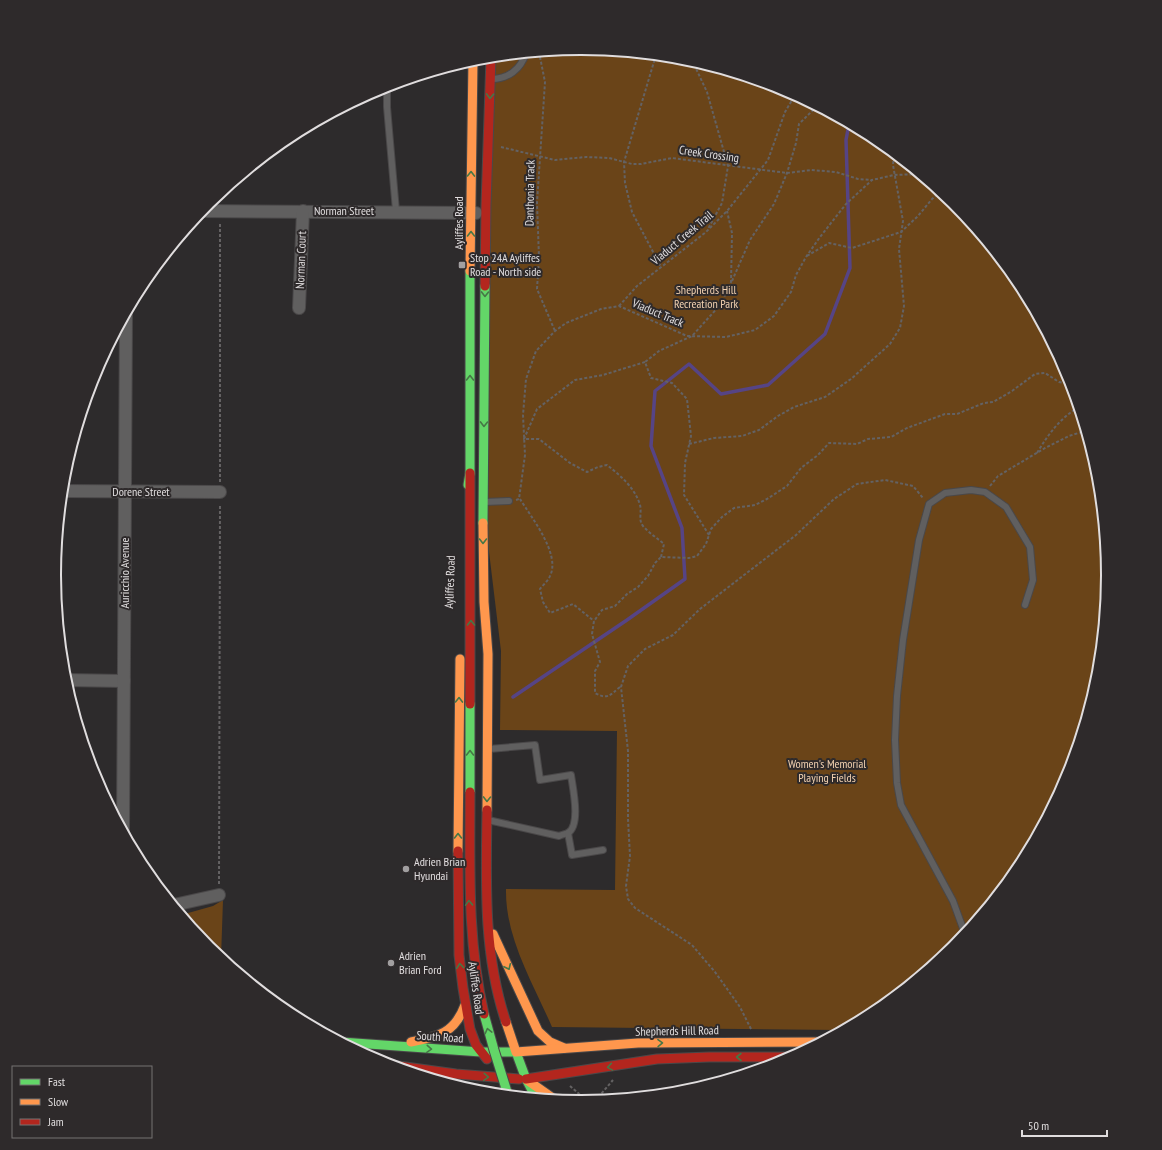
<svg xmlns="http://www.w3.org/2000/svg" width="1162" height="1150" font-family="'PT Sans Narrow',sans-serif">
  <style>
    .green { fill: #6a4418 }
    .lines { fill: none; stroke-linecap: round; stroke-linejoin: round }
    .stream { stroke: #564485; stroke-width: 3.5 }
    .lane-casing { stroke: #4a4849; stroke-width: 8 }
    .street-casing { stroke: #4a4849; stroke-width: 14 }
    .fast-casing { stroke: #4a4849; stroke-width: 11 }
    .slow-casing { stroke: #4a4849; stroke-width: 11 }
    .jam-casing { stroke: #4a4849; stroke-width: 11 }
    .path { stroke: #646263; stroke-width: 2; stroke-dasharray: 3 2; stroke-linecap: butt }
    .lane { stroke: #605f5f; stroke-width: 6 }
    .street { stroke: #605f5f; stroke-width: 12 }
    .fast { stroke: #63d668; stroke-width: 9 }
    .slow { stroke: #ff974d; stroke-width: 9 }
    .jam { stroke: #b3261e; stroke-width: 9 }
    .fast-bridge-casing { stroke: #4a4849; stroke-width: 11; stroke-linecap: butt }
    .jam-bridge-casing { stroke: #4a4849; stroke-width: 11; stroke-linecap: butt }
    .fast-bridge { stroke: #63d668; stroke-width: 9 }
    .jam-bridge { stroke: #b3261e; stroke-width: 9 }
    .oneway { stroke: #467746 }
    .poi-dot { fill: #a19fa0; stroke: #2e2a2b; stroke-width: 1.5 }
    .labels { text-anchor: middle; stroke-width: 4; stroke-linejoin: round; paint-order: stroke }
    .street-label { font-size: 12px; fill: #e0ddde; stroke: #2e2a2b }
    .poi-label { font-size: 12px; fill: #e0ddde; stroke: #2e2a2b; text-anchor: start }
    .park-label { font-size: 12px; fill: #f2d1b0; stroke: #2e2a2b }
    .rim { fill: none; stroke: #e0ddde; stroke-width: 2 }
  </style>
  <rect width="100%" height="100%" fill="#2d2b2c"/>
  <g class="green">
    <path d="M581 48 684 58 783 88 874 137 954 203 1019 282 1068 374 1098 472 1108 575 1098 678 1068 777 1019 868 953 948 874 1013 842 1030 552 1027C533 983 505 938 506 889L615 890 617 731 500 730 501 651 483 502 491 57Z"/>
    <polygon points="223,900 221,958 208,947 181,915 213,906"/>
  </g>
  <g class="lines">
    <polyline class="stream" points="513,697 627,620 685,579 682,528 651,446 655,391 689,364 721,394 768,385 825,334 850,268 846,140 849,124"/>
    <g class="lane-casing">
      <g id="lane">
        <path d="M492 79C508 79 521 69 526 53"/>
        <polyline points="387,90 387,107 396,211"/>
        <polyline points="484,502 509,501"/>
        <path d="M488 820 559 836C561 835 565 834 568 833 581 825 573 789 571 775L540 780 535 745 489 749"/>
        <polyline points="568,833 572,855 603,850"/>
        <polyline points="965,934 953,901 901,805 897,783 895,740 897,696 903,640 919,540 929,504 945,493 971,490 985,492 1006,507 1030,547 1033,580 1025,605"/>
      </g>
    </g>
    <g class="street-casing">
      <g id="street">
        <polyline points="202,211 476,213"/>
        <polyline points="299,308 303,211"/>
        <polyline points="62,491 220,492"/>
        <polyline points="65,680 124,681"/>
        <polyline points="123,831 126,314"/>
        <polyline points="174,905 219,895"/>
      </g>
    </g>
    <g class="fast-casing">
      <g id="fast">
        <polyline points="468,485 470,473 470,271"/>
        <polyline points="483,523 485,286"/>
        <polyline points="470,792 470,704"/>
        <polyline points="341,1042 481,1052 516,1052 526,1079 536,1098"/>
      </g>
    </g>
    <g class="slow-casing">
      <g id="slow">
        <polyline points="470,271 473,60"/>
        <polyline points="483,523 484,602 488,654 487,810"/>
        <polyline points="458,851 460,659"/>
        <polyline points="493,934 538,1031 550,1042 564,1048"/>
        <polyline points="506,1022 516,1052 638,1043 819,1042"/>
        <path d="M411 1042C438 1037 455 1033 465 1005"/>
        <polyline points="527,1080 554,1099"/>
      </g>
    </g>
    <g class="jam-casing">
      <g id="jam">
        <polyline points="485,286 486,205 491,57"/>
        <polyline points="470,473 470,704"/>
        <path d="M487 810C486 881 483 954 506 1022"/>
        <polyline points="458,851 459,955 463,988 470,1029 476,1045 487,1059"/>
        <polyline points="391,1065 456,1074 519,1079"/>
        <polyline points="526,1079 657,1059 709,1057 792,1057"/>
      </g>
    </g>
    <g class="path">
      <polyline points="539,52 545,82 537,203 539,258 537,289 555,331"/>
      <polyline points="656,55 624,162 625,183 632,212 661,267"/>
      <polyline points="692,60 707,92 728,166 722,203 708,229"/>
      <polyline points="501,147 555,160 586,157 609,158 632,164 641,164 672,158 787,173 811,170 836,172 858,179 872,180"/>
      <polyline points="807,256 829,243 852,248 901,232 918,216 932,199 940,192"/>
      <polyline points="732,281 750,240 774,204 787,173 796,143 799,124 817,106"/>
      <polyline points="619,306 637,286 706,232 727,211 768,160 785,112 795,95"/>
      <path d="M645 362 603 375 575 380 537 409 524 439H539L570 463 587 472 598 467 607 465C621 476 635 488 640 505 642 512 638 520 643 526 649 533 657 538 664 544L661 557"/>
      <polyline points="689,444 714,438 742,436 759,430 778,416 794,407 825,397 851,379 890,344 900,328 904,306 899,249 903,221 893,165 894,153"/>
      <path d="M1037 453C1049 433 1059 420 1078 407"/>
      <polyline points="220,482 220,222"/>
      <polyline points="990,486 998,476 1045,448 1069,436 1085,431"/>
      <path d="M520 499C531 517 561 554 550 576 548 581 543 585 540 589L543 602 550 613 573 604 594 621"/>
      <polyline points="516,500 519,499 525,455 523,415 526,379 536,351 555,331 566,323 601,309 619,306 687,336 726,337 755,330 774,316 791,292 796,275 806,257 820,237 846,204 872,180 894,175 919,174"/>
      <polyline points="709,535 684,495 685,463 691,436 687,399 672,383 651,378 645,362 659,351 692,336 721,304 731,282 732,233 727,211"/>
      <path d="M620 687C610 695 608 700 595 693V671L600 662 592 634 594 621 602 610 615 606 627 594 638 587 648 576 655 563 661 557 689 558 697 556 706 544 711 529 722 517 734 508 755 505 767 499 787 486 801 468 818 455 829 443 857 444 868 439 891 437 907 428 945 414H957L984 403 993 402 1012 391 1035 374 1045 373 1059 382 1071 384"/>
      <polyline points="219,884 220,504"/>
      <polyline points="751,1029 740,1007 715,972 692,945 635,908 628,899 626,886 630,856 628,819 628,751 621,687 628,666 645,649 673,635 700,609 796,535 834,499 857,484 885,480 913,486 923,498"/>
      <polyline points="319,1030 330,1030"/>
      <polyline points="570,1086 587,1101"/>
      <polyline points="595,1101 613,1080"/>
    </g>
    <use href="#lane" class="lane"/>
    <use href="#street" class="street"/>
    <use href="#fast" class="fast"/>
    <use href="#slow" class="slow"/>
    <use href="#jam" class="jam"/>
    <g class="fast-bridge-casing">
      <polyline id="fast-bridge" points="484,1014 494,1050 508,1095"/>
    </g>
    <g class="jam-bridge-casing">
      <path id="jam-bridge" d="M470 792C470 868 467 940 484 1014"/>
    </g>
    <use href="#fast-bridge" class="fast-bridge"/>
    <use href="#jam-bridge" class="jam-bridge"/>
  </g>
  <defs><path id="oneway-chevron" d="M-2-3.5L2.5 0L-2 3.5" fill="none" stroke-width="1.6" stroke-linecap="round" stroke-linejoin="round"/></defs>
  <g class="oneway">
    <use href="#oneway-chevron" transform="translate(490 96) rotate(92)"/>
    <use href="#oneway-chevron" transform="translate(471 174) rotate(-89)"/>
    <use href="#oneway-chevron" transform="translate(471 234) rotate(-90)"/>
    <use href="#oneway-chevron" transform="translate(485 294) rotate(91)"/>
    <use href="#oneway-chevron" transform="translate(470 378) rotate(-90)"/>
    <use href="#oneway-chevron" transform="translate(484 424) rotate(91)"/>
    <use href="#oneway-chevron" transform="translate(483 541) rotate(90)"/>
    <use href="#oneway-chevron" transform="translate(471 623) rotate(-90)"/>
    <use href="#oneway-chevron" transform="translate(459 700) rotate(-89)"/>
    <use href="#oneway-chevron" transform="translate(470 753) rotate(-90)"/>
    <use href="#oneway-chevron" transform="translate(487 799) rotate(91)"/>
    <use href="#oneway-chevron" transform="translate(458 836) rotate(-90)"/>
    <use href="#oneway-chevron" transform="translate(469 903) rotate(-92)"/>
    <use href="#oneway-chevron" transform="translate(460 966) rotate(-96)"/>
    <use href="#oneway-chevron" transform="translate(508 967) rotate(65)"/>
    <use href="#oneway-chevron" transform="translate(488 1031) rotate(-104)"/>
    <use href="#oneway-chevron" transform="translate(660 1043) rotate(-1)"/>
    <use href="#oneway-chevron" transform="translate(429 1049) rotate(4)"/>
    <use href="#oneway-chevron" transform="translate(739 1057) rotate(180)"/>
    <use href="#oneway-chevron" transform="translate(610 1067) rotate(171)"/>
    <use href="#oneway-chevron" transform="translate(486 1077) rotate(4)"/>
  </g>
  <g class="poi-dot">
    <rect x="458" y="261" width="8" height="8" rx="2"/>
    <circle cx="406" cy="869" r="4"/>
    <circle cx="391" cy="963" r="4"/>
  </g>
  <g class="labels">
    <g class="street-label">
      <text transform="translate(709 154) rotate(8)" y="4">Creek Crossing</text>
      <text transform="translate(530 193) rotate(-89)" y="4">Danthonia Track</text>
      <text x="344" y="215">Norman Street</text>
      <text transform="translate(459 223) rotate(-90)" y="4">Ayliffes Road</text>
      <text transform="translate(682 238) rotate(-40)" y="4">Viaduct Creek Trail</text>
      <text transform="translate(301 260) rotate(-88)" y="4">Norman Court</text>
      <text transform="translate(658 313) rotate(23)" y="4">Viaduct Track</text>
      <text x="141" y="496">Dorene Street</text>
      <text transform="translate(125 573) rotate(-90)" y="4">Auricchio Avenue</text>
      <text transform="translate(450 582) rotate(-88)" y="4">Ayliffes Road</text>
      <text transform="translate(476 988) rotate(82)" y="4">Ayliffes Road</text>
      <text transform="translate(677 1031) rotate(-1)" y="4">Shepherds Hill Road</text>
      <text transform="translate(440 1037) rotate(4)" y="4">South Road</text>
    </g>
    <g class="poi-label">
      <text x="470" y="262">Stop 24A Ayliffes<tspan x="470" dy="14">Road - North side</tspan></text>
      <text x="414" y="866">Adrien Brian<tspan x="414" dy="14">Hyundai</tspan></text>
      <text x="399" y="960">Adrien<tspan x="399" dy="14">Brian Ford</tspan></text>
    </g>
    <g class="park-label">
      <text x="706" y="294">Shepherds Hill<tspan x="706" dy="14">Recreation Park</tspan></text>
      <text x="827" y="768">Women's Memorial<tspan x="827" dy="14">Playing Fields</tspan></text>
    </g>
  </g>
  <path d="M0 0H1162V1150H0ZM61 575a520 520 0 1 1 1040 0a520 520 0 1 1-1040 0Z" fill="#2e2a2b" fill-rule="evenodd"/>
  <path class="rim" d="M61 575a520 520 0 1 1 1040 0a520 520 0 1 1-1040 0Z"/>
  <rect x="12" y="1066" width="140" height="72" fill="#2e2a2b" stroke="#757273"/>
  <rect x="20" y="1079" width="20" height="6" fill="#63d668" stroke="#757273"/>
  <text x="48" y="1086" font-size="12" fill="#e0ddde">Fast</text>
  <rect x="20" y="1099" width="20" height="6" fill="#ff974d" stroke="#757273"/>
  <text x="48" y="1106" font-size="12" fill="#e0ddde">Slow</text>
  <rect x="20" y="1119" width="20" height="6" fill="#b3261e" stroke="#757273"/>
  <text x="48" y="1126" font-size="12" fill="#e0ddde">Jam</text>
  <path d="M1022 1130v6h85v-6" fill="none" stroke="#e0ddde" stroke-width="2"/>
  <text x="1028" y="1130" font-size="12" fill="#e0ddde" stroke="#2e2a2b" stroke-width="3" paint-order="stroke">50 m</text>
</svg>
